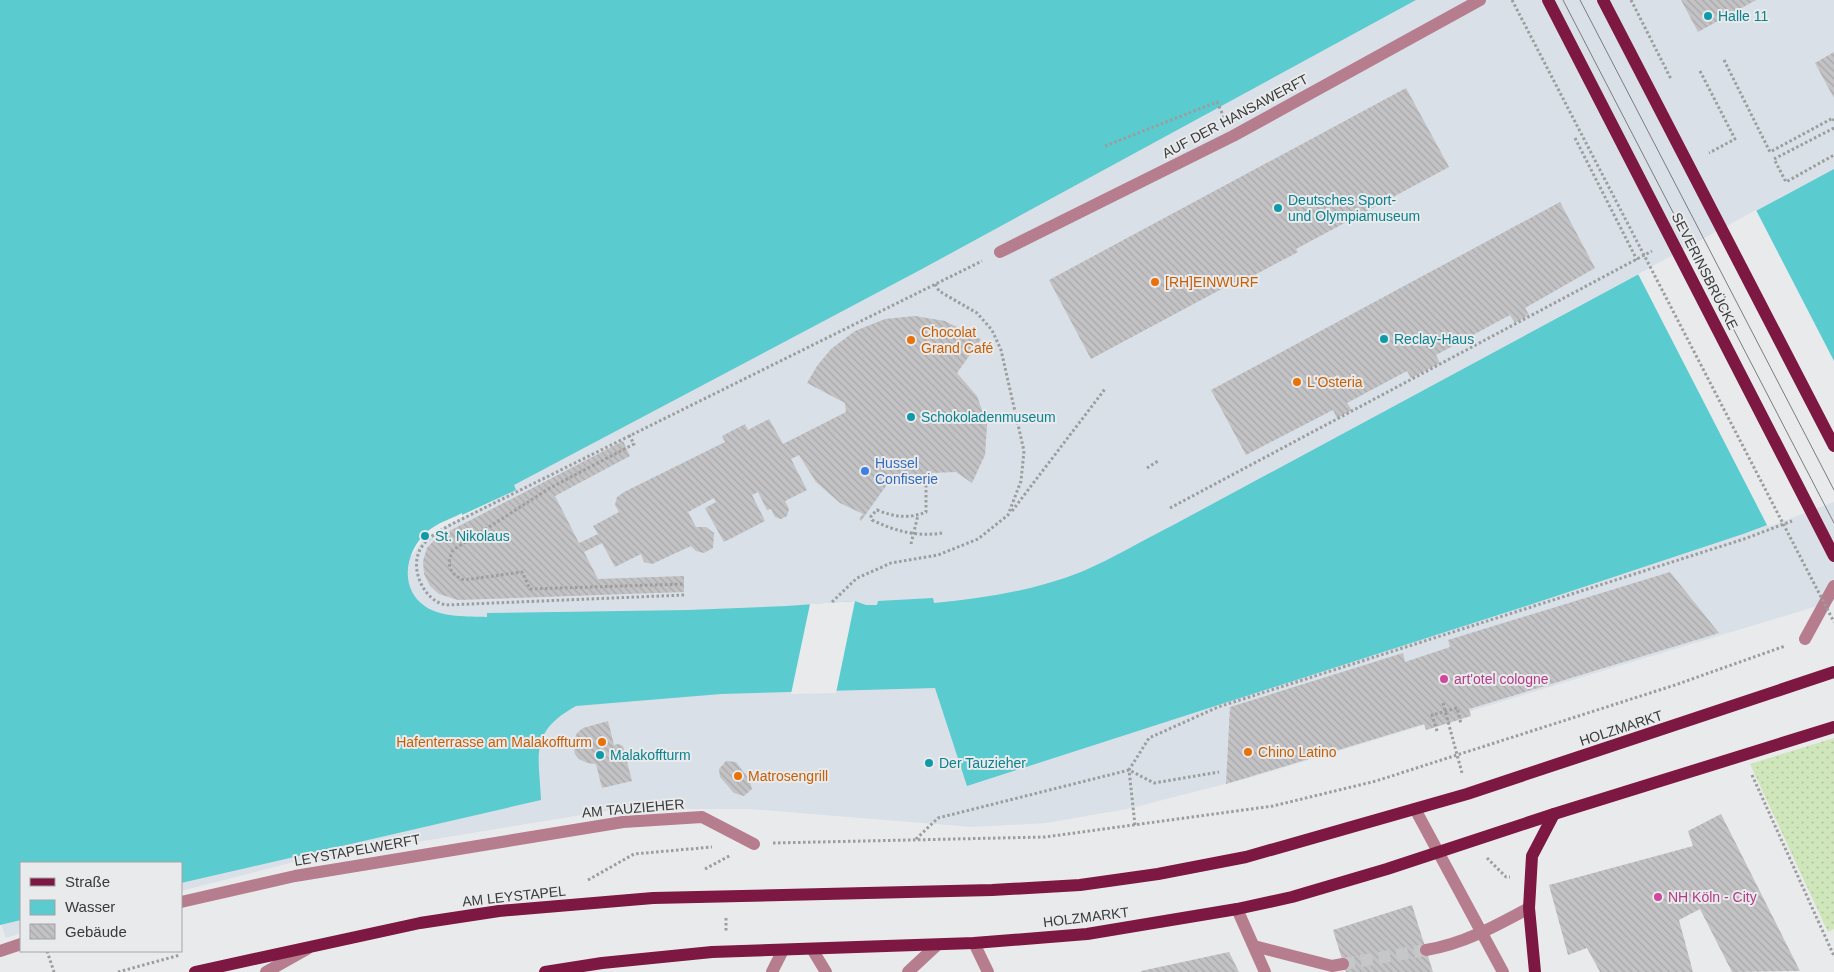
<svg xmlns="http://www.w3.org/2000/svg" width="1834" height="972" font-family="Arial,sans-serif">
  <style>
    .built { fill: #d9e0e7 }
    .grass { fill: url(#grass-dots) }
    .water { fill: #5acbcf }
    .pier { fill: #e9eaec }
    .building { fill: url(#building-back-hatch) }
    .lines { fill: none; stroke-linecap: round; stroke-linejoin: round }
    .minor-tunnel { stroke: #c6c7c8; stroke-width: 12; stroke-dasharray: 12 6; stroke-linecap: butt }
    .path { stroke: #9c9d9e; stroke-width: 3; stroke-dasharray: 2.5 2.5; stroke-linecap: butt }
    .minor { stroke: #b57d8d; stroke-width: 12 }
    .major { stroke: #7c1842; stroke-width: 12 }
    .tram { stroke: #7b7c7d; stroke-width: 1 }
    .path-bridge { stroke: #9c9d9e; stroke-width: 3; stroke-dasharray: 2.5 2.5; stroke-linecap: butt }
    .major-bridge { stroke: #7c1842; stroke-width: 12 }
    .culture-dot { fill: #0f9aa8; stroke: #e9eaec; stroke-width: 2 }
    .food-dot { fill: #e8710a; stroke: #e9eaec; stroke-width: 2 }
    .shop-dot { fill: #3f7fe0; stroke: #e9eaec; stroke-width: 2 }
    .hotel-dot { fill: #d1479c; stroke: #e9eaec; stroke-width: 2 }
    .labels { text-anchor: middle; stroke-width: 4; stroke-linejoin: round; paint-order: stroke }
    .culture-label { font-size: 14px; fill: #0d838f; stroke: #e9eaec; text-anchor: start }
    .street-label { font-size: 14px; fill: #393a3a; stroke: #e9eaec }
    .food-label { font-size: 14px; fill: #c56008; stroke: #e9eaec; text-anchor: start }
    .shop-label { font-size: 14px; fill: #366cbe; stroke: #e9eaec; text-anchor: start }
    .hotel-label { font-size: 14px; fill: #b23c85; stroke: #e9eaec; text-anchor: start }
  </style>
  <defs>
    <pattern id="grass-dots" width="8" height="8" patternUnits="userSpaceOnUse" patternTransform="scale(1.25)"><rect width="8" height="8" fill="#cfe5ba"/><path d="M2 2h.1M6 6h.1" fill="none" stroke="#b2c5a1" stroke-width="1.8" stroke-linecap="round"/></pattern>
    <pattern id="building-back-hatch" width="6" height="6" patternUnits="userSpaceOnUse" patternTransform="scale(1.25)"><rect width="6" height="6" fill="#c3c2c4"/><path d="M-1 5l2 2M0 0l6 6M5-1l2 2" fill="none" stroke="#a8a7a9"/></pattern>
  </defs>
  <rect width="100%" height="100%" fill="#e9eaec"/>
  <g class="built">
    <polygon points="1416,0 1834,0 1834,601 1249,778 1127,809 1046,823 973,827 748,809 618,809 290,863 181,891 181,863 69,863 414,553 425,537 515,490 513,485 922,269"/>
    <polygon points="21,907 21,933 6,938 1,924"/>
  </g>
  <polygon class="grass" points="1834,738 1834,929 1828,932 1750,764"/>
  <path class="water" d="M0 0H1416L922 269 514 485 516 490 462 515V513C451 519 437 523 428 531 405 550 398 589 426 607 444 618 467 616 487 617V613L688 610 787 606 855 601 866 605H877L878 601 933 598 934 603C985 598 1033 591 1081 572 1114 558 1145 539 1177 523L1834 169V500L1743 534 1523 607 967 786 935 688 721 694 576 706C529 732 539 754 541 800L181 883V863H21V920L0 925Z"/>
  <g class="pier">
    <polygon points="1756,210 1834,361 1834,502 1768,527 1638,274"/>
    <polygon points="855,601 836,693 791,694 810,604"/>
  </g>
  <g class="building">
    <polygon points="1681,0 1756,0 1698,32"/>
    <polygon points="1834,52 1834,98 1815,63"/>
    <polygon points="1406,88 1449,167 1296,249 1298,252 1245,280 1244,277 1091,359 1049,280"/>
    <polygon points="1560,202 1595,268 1525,308 1529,315 1515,323 1510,315 1436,355 1440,363 1411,378 1407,371 1347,403 1352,410 1337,418 1333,410 1246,455 1211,390"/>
    <polygon points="915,316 945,321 981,339 957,373 977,396 987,425 985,455 972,483 956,472 932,473 931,478 926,480 919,474 893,476 861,521 859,519 863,514 840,503 816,482 799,455 791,459 807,490 785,501 789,509 787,516 781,519 775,517 771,509 767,510 758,492 752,495 765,521 724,542 705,508 716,502 714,498 688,512 696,527 706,527 714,533 713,548 704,553 696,551 691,546 652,564 644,562 641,554 615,567 602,543 584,552 598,579 684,576 684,592 458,600 439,594 430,586 424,574 423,561 427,548 436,538 623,441 630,456 555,496 579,543 598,534 593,526 619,512 615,505 617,497 624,492 725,442 722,436 745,424 748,430 769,419 783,444 846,412 845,403 807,383 817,366 831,349 855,331 885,319"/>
    <polygon points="1670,572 1719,633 1469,709 1471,716 1426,730 1424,724 1226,784 1230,707 1403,653 1405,662 1450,647 1448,640"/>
    <polygon points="608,721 614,745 619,744 623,746 632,781 602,788 596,764 587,763 579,759 575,754 573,743 577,733 583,728"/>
    <polygon points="726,761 736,762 749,779 752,789 744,796 734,793 720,777 719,769"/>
    <polygon points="1721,814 1800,971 1732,972 1700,909 1679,920 1693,972 1600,972 1587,948 1568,955 1549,885 1693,846 1688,831"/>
    <polygon points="1412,905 1433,972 1346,972 1333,930"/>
    <polygon points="1229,952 1239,972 1141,972 1141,971"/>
  </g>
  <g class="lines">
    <polyline class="minor-tunnel" points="1343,964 1426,950"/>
    <g class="path">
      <polyline points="1631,0 1671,79"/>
      <polyline points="1724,60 1770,152 1833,118 1834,121"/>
      <polyline points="1700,71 1735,139 1709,153"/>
      <polyline points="1834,128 1774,159 1786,182 1834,155"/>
      <polyline points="1575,138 1637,260"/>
      <polyline points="1105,146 1217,102 1224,117"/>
      <path d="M629 435 634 444 550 488 453 550C446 564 449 574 464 580L522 572 530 589 684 584"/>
      <polyline points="1147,468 1158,461"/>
      <path d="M926 480V512C909 519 894 517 877 510L871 516 872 520C895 531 916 537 942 533"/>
      <polyline points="1170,508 1652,251"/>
      <polyline points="1012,511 1105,389"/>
      <polyline points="911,544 918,515"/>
      <path d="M684 595 446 605C423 601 407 565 423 545 430 536 441 530 452 524L982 261"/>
      <polyline points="832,602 857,578 891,563 938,555 978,539 1008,515 1021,481 1024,451 1001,350 992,330 977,313 939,291 935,284"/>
      <polyline points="1443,703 1462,773"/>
      <polyline points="1437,731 1432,715 1457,708 1461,724"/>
      <polyline points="1752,775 1834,956"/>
      <polyline points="1135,825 1129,770 1149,738 1218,707 1744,539 1792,521"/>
      <polyline points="916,839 938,818 1129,770 1154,783 1219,772"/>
      <polyline points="773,843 1045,837 1273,806 1376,781 1675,685 1785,646"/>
      <polyline points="1487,858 1506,877 1510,877"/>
      <polyline points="705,869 731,855"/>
      <polyline points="588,880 634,854 712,847"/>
      <polyline points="726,918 726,932"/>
      <polyline points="47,951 54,972"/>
      <polyline points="118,972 180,955"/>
    </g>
    <g class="minor">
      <polyline points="1000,252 1233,136 1480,0"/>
      <polyline points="1805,639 1834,586"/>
      <polyline points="1415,809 1503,972"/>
      <polyline points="181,902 295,876 623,822 702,817 754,844"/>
      <polyline points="1237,909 1265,972"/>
      <polyline points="974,943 988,972"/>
      <polyline points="1254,946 1332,966 1343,964"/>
      <polyline points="812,949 826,972"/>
      <path d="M1426 950C1463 944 1496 926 1529 908"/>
      <polyline points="0,951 21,944"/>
      <polyline points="266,972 307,949"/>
      <polyline points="772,972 783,950"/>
      <polyline points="908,972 937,945"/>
    </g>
    <g class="major">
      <polyline points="1603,0 1834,446"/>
      <polyline points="195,972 420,923 499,911 653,898 992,890 1080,885 1158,874 1246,857 1467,794 1834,672"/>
      <polyline points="545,972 602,963 712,952 974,943 1087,934 1237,909 1292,897 1387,869 1554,814 1834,727"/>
      <polyline points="1535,972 1529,908 1532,856 1554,814"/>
    </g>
    <g class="tram">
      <polyline points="1563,0 1834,523"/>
      <polyline points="1580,0 1834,490"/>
    </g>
    <polyline class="path-bridge" points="1512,0 1834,622"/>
    <polyline class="major-bridge" points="1548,0 1834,556"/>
  </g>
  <g class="culture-dot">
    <circle cx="1708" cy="16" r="5"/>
    <circle cx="1278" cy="208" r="5"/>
    <circle cx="1384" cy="339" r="5"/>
    <circle cx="911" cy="417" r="5"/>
    <circle cx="425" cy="536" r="5"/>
    <circle cx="600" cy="755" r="5"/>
    <circle cx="929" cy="763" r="5"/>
  </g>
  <g class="food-dot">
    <circle cx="1155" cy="282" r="5"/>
    <circle cx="911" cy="340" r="5"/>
    <circle cx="1297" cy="382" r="5"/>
    <circle cx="602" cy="742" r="5"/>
    <circle cx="1248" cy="752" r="5"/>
    <circle cx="738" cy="776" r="5"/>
  </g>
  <circle class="shop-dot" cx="865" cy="471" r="5"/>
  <g class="hotel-dot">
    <circle cx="1444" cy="679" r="5"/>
    <circle cx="1658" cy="897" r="5"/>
  </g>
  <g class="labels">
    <g class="culture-label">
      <text x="1718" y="21">Halle 11</text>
      <text x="1288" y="205">Deutsches Sport-<tspan x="1288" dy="16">und Olympiamuseum</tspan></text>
      <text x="1394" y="344">Reclay-Haus</text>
      <text x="921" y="422">Schokoladenmuseum</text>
      <text x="435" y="541">St. Nikolaus</text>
      <text x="610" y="760">Malakoffturm</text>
      <text x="939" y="768">Der Tauzieher</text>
    </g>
    <g class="street-label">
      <text transform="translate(1235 116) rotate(-28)" y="5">AUF DER HANSAWERFT</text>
      <text transform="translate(1705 271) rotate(63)" y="5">SEVERINSBRÜCKE</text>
      <text transform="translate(1621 728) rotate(-18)" y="5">HOLZMARKT</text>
      <text transform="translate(633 808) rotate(-5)" y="5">AM TAUZIEHER</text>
      <text transform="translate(357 850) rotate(-10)" y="5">LEYSTAPELWERFT</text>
      <text transform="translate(514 896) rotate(-6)" y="5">AM LEYSTAPEL</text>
      <text transform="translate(1086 917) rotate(-7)" y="5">HOLZMARKT</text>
    </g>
    <g class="food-label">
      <text x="1165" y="287">[RH]EINWURF</text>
      <text x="921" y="337">Chocolat<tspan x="921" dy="16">Grand Café</tspan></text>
      <text x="1307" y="387">L'Osteria</text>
      <text x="592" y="747" text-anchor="end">Hafenterrasse am Malakoffturm</text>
      <text x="1258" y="757">Chino Latino</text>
      <text x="748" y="781">Matrosengrill</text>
    </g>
    <g class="shop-label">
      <text x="875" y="468">Hussel<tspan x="875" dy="16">Confiserie</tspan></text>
    </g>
    <g class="hotel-label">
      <text x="1454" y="684">art'otel cologne</text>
      <text x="1668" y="902">NH Köln - City</text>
    </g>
  </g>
  <rect x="20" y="862" width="162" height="90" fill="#e9eaec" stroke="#a3a4a5"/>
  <rect x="30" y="878" width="25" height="8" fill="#7c1842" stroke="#a3a4a5"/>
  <text x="65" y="887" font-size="15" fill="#393a3a">Straße</text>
  <rect x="30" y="900" width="25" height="15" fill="#5acbcf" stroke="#a3a4a5"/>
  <text x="65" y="912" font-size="15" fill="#393a3a">Wasser</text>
  <rect x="30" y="924" width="25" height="15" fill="url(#building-back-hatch)" stroke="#a3a4a5"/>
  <text x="65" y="937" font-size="15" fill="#393a3a">Gebäude</text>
</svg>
